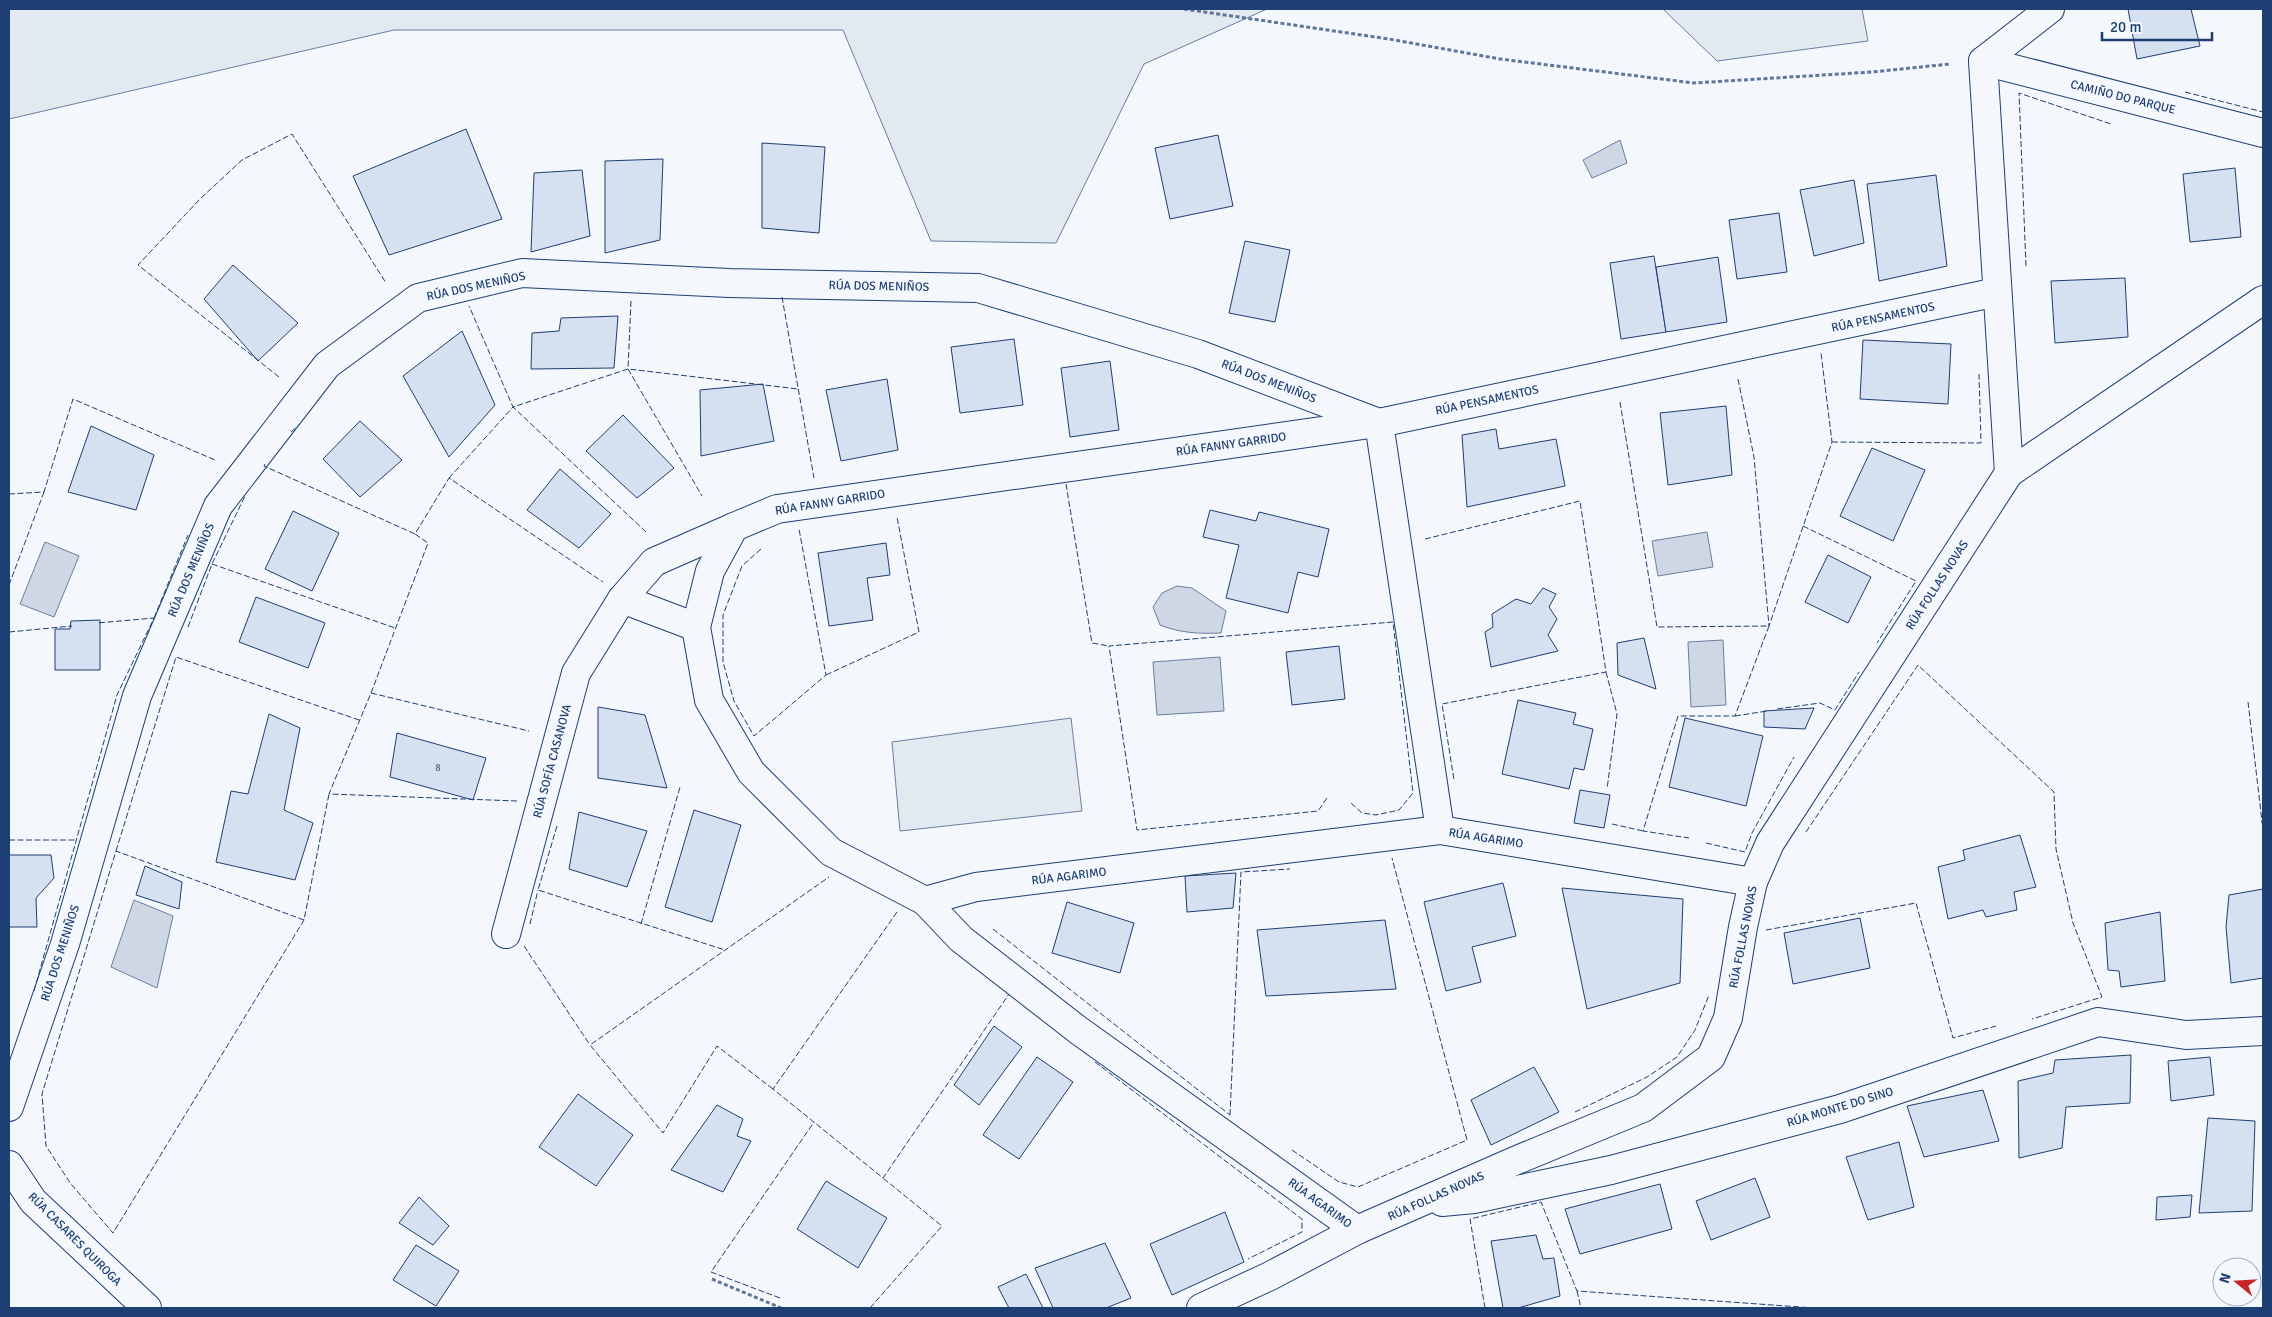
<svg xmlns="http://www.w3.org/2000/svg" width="2272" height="1317" font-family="Signika,sans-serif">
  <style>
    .green { fill: #e3e9f0; stroke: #687fa3 }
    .water { fill: #cfd7e4; stroke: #687fa3 }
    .building { fill: #d5e0f0; stroke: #1d3f73 }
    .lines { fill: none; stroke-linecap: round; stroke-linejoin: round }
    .minor-casing { stroke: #1d3f73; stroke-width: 30 }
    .tertiary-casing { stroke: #1d3f73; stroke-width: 30 }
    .path { stroke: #5e769c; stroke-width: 3; stroke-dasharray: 4 2.5; stroke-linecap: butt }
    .minor { stroke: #f4f7fb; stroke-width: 28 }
    .tertiary { stroke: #f4f7fb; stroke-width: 28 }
    .fence { stroke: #1d3f73; stroke-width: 1; stroke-dasharray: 6 2.5; stroke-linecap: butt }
    .labels { text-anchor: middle; stroke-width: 4; stroke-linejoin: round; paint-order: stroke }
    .number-label { font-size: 10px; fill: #4b6792 }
    .street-label { font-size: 12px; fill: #1d3f73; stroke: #f4f7fb }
  </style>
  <rect width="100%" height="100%" fill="#f4f7fb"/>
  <g class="green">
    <polygon points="9,9 1267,9 1144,64 1056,243 931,241 843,30 394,30 9,119"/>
    <polygon points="1663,9 1862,9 1868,41 1717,61"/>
    <polygon points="1071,718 1082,811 900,831 892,742"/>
  </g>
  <g class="water">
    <polygon points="1620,140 1627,163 1592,178 1583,160"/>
    <polygon points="1707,532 1713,567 1658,576 1652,541"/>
    <polygon points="45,542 79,556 54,617 20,604"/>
    <path d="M1177 586 1192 588 1226 611 1221 633C1199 634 1180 633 1160 625L1153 607 1162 593Z"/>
    <polygon points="1723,640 1726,705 1691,707 1688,642"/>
    <polygon points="1220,657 1224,711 1157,715 1153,662"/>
    <polygon points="134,900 173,916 157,988 111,967"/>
  </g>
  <g class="building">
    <polygon points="2128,9 2191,9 2200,46 2137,59"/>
    <polygon points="466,129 502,219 389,255 353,176"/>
    <polygon points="1218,135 1233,206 1170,219 1155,148"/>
    <polygon points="762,143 825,147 819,233 762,228"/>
    <polygon points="663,159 660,240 605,253 605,161"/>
    <polygon points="2235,168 2241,237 2190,242 2183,174"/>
    <polygon points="582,170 590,236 531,252 534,173"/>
    <polygon points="1936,175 1947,266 1879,281 1867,184"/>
    <polygon points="1854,180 1864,243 1814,256 1800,190"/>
    <polygon points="1779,213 1787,272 1737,279 1729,220"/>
    <polygon points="1245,241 1290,250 1275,322 1229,313"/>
    <polygon points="1654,256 1666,332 1621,339 1610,263"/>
    <polygon points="1718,257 1727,322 1666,332 1656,267"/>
    <polygon points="233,265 298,323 258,361 204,299"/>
    <polygon points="2125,278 2128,337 2055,343 2051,281"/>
    <polygon points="618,316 614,368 531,369 532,333 559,331 561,318"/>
    <polygon points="462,331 495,405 449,457 403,376"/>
    <polygon points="1014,339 1023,405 960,413 951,347"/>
    <polygon points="1863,340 1951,344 1948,404 1860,399"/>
    <polygon points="1110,361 1119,430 1070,437 1061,368"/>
    <polygon points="887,379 898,450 841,461 826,390"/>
    <polygon points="763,384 774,441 701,456 700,390"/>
    <polygon points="1726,406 1732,475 1668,485 1660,413"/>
    <polygon points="623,415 674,468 637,498 586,451"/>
    <polygon points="360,421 402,460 360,497 323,459"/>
    <polygon points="91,426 154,455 136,510 68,492"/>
    <polygon points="1496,429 1499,449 1556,439 1565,486 1467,507 1462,435"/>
    <polygon points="1872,448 1925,470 1893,541 1840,516"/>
    <polygon points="560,469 611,514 579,548 527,510"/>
    <polygon points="1210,510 1256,521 1259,512 1329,529 1318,577 1298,572 1288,613 1226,598 1239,545 1203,537"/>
    <polygon points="293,511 339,533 312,591 265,569"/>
    <polygon points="886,543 890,575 867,578 873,620 829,626 818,553"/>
    <polygon points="1828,555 1871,577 1848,623 1805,602"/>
    <polygon points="1543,588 1556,594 1549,607 1557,619 1548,635 1558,651 1491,667 1485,632 1493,627 1492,614 1516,599 1531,604"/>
    <polygon points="256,597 325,623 308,668 239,642"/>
    <polygon points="100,620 100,670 55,670 55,629 70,629 71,621"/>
    <polygon points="1644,638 1656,689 1618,675 1617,643"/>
    <polygon points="1339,646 1345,699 1292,705 1286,652"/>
    <polygon points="1518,700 1576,713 1573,724 1593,729 1584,770 1574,768 1569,789 1502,774"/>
    <polygon points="598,707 645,715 667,788 598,778"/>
    <polygon points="1814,708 1805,729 1764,727 1764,711"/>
    <polygon points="269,714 300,728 284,810 313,823 295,880 216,862 231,791 248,794"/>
    <polygon points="1685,718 1763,736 1746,806 1669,787"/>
    <polygon points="397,733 486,758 473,800 390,777"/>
    <polygon points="1580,790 1610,795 1604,828 1574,823"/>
    <polygon points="694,810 741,825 712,922 665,907"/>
    <polygon points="579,812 647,831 627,887 569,869"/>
    <polygon points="2020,835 2036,887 2014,892 2017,910 1986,917 1983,910 1948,919 1938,867 1965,860 1963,850"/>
    <polygon points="9,855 51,855 54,878 36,898 37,927 9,927"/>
    <polygon points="145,866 182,882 179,909 136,895"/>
    <polygon points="1236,873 1233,908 1187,912 1185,876"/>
    <polygon points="1503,883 1516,936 1472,947 1481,982 1446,991 1424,902"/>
    <polygon points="1562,888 1683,899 1680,983 1587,1009"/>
    <polygon points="2263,889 2263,978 2231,983 2226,927 2229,895"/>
    <polygon points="1067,902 1134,923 1120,973 1052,953"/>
    <polygon points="2160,912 2165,981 2121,987 2119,971 2108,970 2105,923"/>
    <polygon points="1860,918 1870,968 1793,984 1784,933"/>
    <polygon points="1385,920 1396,989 1266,996 1257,930"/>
    <polygon points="994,1026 1022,1047 979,1105 954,1085"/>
    <polygon points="2131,1055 2130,1103 2066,1107 2062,1148 2019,1158 2018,1081 2053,1073 2055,1060"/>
    <polygon points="1037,1057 1073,1082 1019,1159 983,1135"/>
    <polygon points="2210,1057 2214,1095 2171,1101 2168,1061"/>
    <polygon points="1534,1067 1559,1112 1491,1145 1471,1100"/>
    <polygon points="1983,1090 1999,1141 1924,1157 1907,1106"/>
    <polygon points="578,1094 633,1135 596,1186 539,1147"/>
    <polygon points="717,1105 743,1119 737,1136 751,1141 723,1192 671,1170"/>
    <polygon points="2208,1118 2255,1121 2252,1211 2199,1213"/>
    <polygon points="1899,1142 1914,1207 1868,1220 1846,1157"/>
    <polygon points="1755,1178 1770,1217 1711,1240 1696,1201"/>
    <polygon points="826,1181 887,1218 858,1268 797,1229"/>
    <polygon points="1660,1184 1672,1229 1580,1254 1565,1209"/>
    <polygon points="2192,1195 2190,1217 2156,1220 2157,1197"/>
    <polygon points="419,1197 449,1226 433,1245 399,1223"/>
    <polygon points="1225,1212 1244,1262 1172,1295 1150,1244"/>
    <polygon points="1536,1235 1543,1259 1554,1258 1560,1296 1518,1308 1503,1308 1491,1241"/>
    <polygon points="1105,1243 1131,1298 1106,1308 1053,1308 1035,1268"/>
    <polygon points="416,1245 459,1271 436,1306 393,1280"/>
    <polygon points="1026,1274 1043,1308 1009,1308 998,1287"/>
  </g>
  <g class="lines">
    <g class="minor-casing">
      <g id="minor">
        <polyline points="1983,61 2263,133"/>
        <polyline points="2009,473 1983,61 2050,9"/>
        <polyline points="622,599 696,627"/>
        <polyline points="1440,830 1379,423 1997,292"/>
        <polyline points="925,901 831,852 751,772 709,700 696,627 710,571 734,527 777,509 1377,423"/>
        <polyline points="506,934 576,673 622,599 654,562 734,527"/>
        <polyline points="9,1107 65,944 137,696 218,506 327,365 418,298 522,273 729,283 978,288 1198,354 1379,423"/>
        <polyline points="1442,1202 1474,1199 1611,1170 1840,1109 2098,1022 2186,1035 2263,1031"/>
        <polyline points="1357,1230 1078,1030 961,939 925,901 976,887 1440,830 1753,882"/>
        <polyline points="1201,1308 1270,1276 1357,1230 1517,1160 1643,1108 1711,1057 1728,1018 1743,927 1753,882 1770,843 2009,473 2263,300"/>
      </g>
    </g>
    <g class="tertiary-casing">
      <polyline id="tertiary" points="9,1165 33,1201 147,1308"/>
    </g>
    <g class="path">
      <polyline points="1184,9 1389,39 1500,59 1694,83 1872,72 1950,64"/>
      <polyline points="712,1279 781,1308"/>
    </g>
    <use href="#minor" class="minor"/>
    <use href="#tertiary" class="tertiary"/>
    <g class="fence">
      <polyline points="2185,92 2263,112"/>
      <polyline points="2026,266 2019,93 2111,124"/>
      <polyline points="782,297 814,478"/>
      <polyline points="631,301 628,369 702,496"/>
      <polyline points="279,377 138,265 200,199 242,160 292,134 386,283"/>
      <polyline points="1738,379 1754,457 1769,626 1832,442 1821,353"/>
      <polyline points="1620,402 1657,627 1769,626 1735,716 1678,716 1643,831 1689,838"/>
      <polyline points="291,432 300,424"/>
      <polyline points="1832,442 1981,443 1979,374"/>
      <polyline points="265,464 264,466 415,534"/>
      <polyline points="449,478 513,407 469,306"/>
      <polyline points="1066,484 1092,643 1109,646"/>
      <polyline points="9,494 44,492 73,399 215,460"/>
      <polyline points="1803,526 1916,581 1877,643"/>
      <polyline points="646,532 513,407 628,369 798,389"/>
      <polyline points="1425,539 1580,501 1606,672 1442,704 1454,780"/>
      <polyline points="761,549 742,566 723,615 723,662 734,701 754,736 826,675 799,529"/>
      <polyline points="212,564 395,628"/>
      <polyline points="9,585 44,492"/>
      <polyline points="154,618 188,535"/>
      <polyline points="188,627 212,564 245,496"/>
      <polyline points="9,632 72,626"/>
      <polyline points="1606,672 1617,714 1607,789"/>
      <polyline points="826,675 919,632 897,517"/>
      <polyline points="371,693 428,543 415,534 449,478 603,582"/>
      <polyline points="2248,702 2263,830"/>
      <polyline points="1777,709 1820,703 1835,710 1859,672"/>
      <polyline points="1735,716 1767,711"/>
      <polyline points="1327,798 1318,811 1137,830 1109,646 1393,622 1413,793 1399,810 1376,815 1362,813 1351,803"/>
      <polyline points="517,801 329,794 371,693 529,731"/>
      <polyline points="1612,824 1643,831"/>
      <polyline points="557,826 538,890 725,950"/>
      <polyline points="1806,832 1918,665 2054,792 2056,849 2073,923 2102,997 2032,1019"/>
      <polyline points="9,840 76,840"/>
      <polyline points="1706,843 1745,852 1752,833 1794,757"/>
      <polyline points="116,851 176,657 359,720"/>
      <polyline points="897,912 773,1089 883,1178 1009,994"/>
      <polyline points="304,920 116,851 42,1094 46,1146 71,1184 113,1233 304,920 329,794"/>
      <polyline points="530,924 538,890"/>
      <polyline points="641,924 680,787"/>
      <polyline points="993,929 1230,1115"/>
      <polyline points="1766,930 1916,903 1953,1038 1996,1026"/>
      <polyline points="524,946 590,1045"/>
      <polyline points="34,991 117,695 154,618 97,623"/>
      <polyline points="1095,1062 1302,1219 1302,1232 1248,1259"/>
      <polyline points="773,1089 717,1046 663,1133 590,1045 829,877"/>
      <polyline points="1575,1112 1647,1077 1677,1057 1695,1030 1709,995"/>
      <polyline points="1230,1115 1241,872 1290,869"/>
      <polyline points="1292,1150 1339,1182 1358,1187 1467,1140 1392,858"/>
      <polyline points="1577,1291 1581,1308"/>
      <polyline points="780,1298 711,1272 814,1122"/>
      <polyline points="870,1308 942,1226 883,1178"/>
      <polyline points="1485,1308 1470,1219 1541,1202 1577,1291 1814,1308"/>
    </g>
  </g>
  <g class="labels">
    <g class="number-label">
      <text x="438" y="771">8</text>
    </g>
    <g class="street-label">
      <text transform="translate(2123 97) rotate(14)" y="4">CAMIÑO DO PARQUE</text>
      <text transform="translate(476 286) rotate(-12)" y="4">RÚA DOS MENIÑOS</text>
      <text transform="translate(879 286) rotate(1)" y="4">RÚA DOS MENIÑOS</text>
      <text transform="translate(1883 317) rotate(-12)" y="4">RÚA PENSAMENTOS</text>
      <text transform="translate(1269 381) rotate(21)" y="4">RÚA DOS MENIÑOS</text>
      <text transform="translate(1487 400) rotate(-12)" y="4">RÚA PENSAMENTOS</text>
      <text transform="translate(1231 444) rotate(-8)" y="4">RÚA FANNY GARRIDO</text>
      <text transform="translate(830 502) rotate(-9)" y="4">RÚA FANNY GARRIDO</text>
      <text transform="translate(191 570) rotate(-67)" y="4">RÚA DOS MENIÑOS</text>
      <text transform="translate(1937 585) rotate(-57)" y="4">RÚA FOLLAS NOVAS</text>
      <text transform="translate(552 761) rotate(-75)" y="4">RÚA SOFÍA CASANOVA</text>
      <text transform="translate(1486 838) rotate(9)" y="4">RÚA AGARIMO</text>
      <text transform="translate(1069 876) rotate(-7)" y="4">RÚA AGARIMO</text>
      <text transform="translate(1743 937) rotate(-79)" y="4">RÚA FOLLAS NOVAS</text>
      <text transform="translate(60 953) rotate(-72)" y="4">RÚA DOS MENIÑOS</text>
      <text transform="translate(1840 1107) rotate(-17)" y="4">RÚA MONTE DO SINO</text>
      <text transform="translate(1436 1196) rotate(-24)" y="4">RÚA FOLLAS NOVAS</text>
      <text transform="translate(1320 1203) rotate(36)" y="4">RÚA AGARIMO</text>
      <text transform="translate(75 1239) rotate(45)" y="4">RÚA CASARES QUIROGA</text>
    </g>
  </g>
  <rect width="2272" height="1317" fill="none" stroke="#1d3f73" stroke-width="20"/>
  <g transform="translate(2237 1282) rotate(288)"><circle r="24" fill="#f4f7fb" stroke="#9eadc5"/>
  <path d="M0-4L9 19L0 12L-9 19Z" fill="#c62828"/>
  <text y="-8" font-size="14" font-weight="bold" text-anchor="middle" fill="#1d3f73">N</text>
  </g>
  <path d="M2102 32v8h110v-8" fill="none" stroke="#1d3f73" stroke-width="2.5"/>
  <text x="2110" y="32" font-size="15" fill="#1d3f73" stroke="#f4f7fb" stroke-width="4" paint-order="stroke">20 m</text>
</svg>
